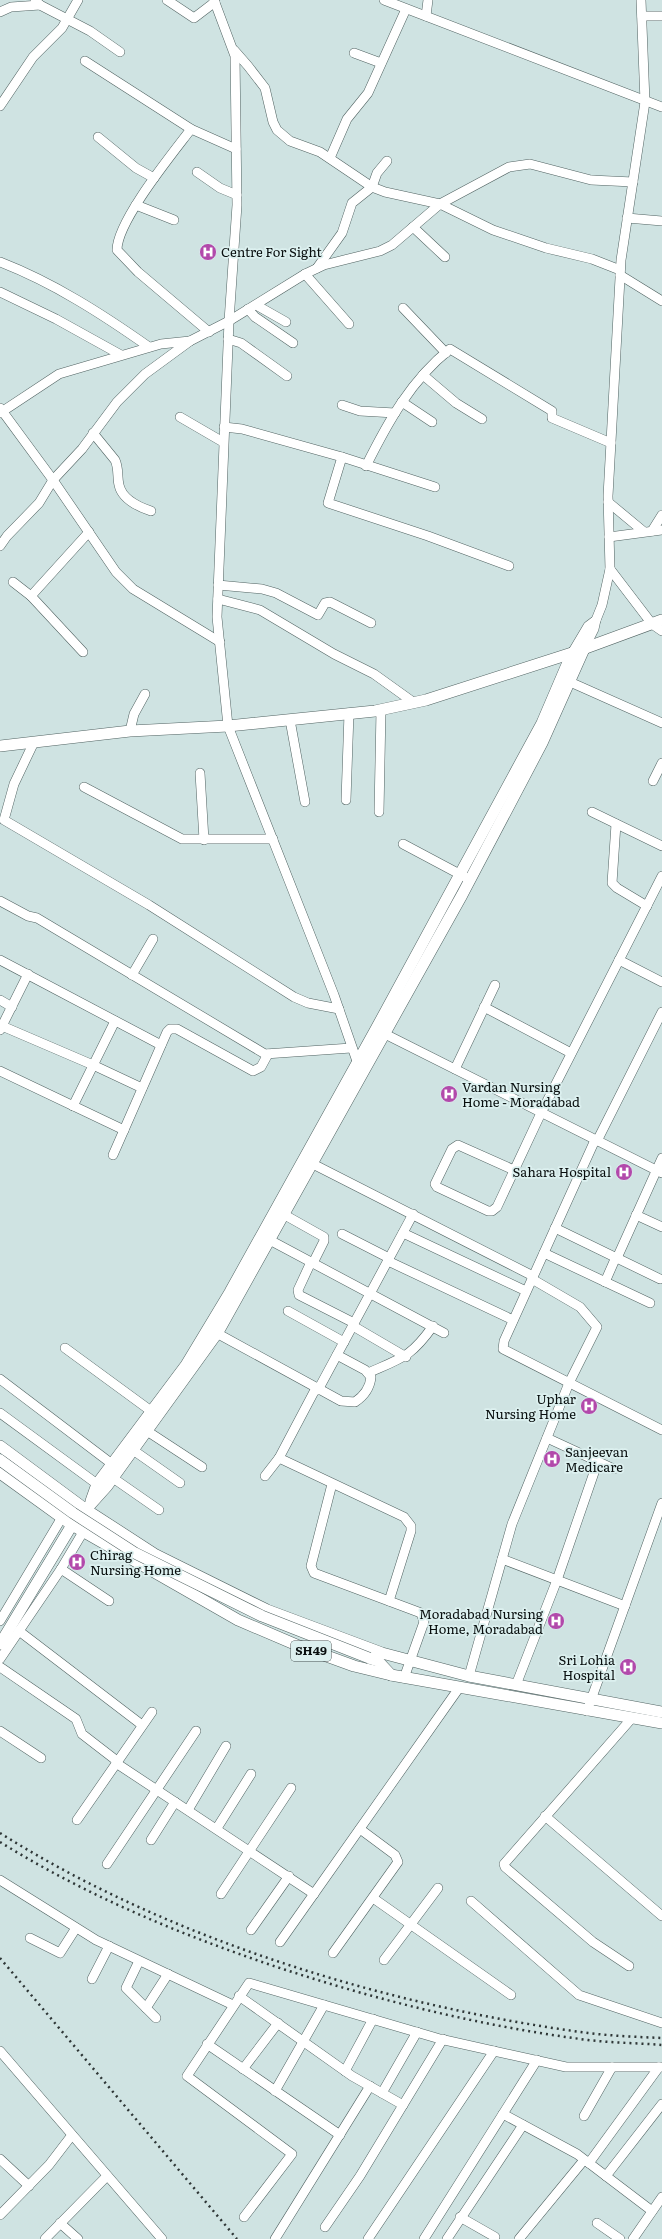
<svg xmlns="http://www.w3.org/2000/svg" width="662" height="2239" font-family="Literata,serif">
  <style>
    .lines { fill: none; stroke-linecap: round; stroke-linejoin: round }
    .minor-casing { stroke: #516362; stroke-width: 10 }
    .major-casing { stroke: #516362; stroke-width: 12 }
    .minor { stroke: #fff; stroke-width: 9 }
    .major { stroke: #fff; stroke-width: 11 }
    .rail { stroke: #2e3636; stroke-width: 2.5; stroke-dasharray: 2 4; stroke-linecap: butt }
    .major-bridge-casing { stroke: #516362; stroke-width: 12; stroke-linecap: butt }
    .major-bridge { stroke: #fff; stroke-width: 11 }
    .labels { text-anchor: middle; stroke-width: 3.5; stroke-linejoin: round; paint-order: stroke }
    .shield { fill: #dcf0ef; stroke: #485252; stroke-width: 1 }
    .shield-label { font-size: 12px; font-weight: bold; fill: #080e0e }
    .poi-label { font-size: 13px; fill: #080e0e; stroke: #dcf0ef; text-anchor: start }
  </style>
  <rect width="100%" height="100%" fill="#cfe3e2"/>
  <g class="lines">
    <g class="minor-casing">
      <g id="minor">
        <polyline points="35,0 40,5 90,31 120,52"/>
        <polyline points="167,0 194,18 215,2"/>
        <polyline points="214,0 235,56 237,205 229,321 217,617 228,726 334,995 359,1067"/>
        <polyline points="384,0 662,107"/>
        <polyline points="0,12 11,7 40,5"/>
        <polyline points="426,16 428,0"/>
        <polyline points="642,16 662,16"/>
        <polyline points="234,50 248,66 265,88 273,122 277,130 290,141 320,152 372,187 385,192 440,204 493,230 546,248 592,259 620,270"/>
        <polyline points="354,53 381,63"/>
        <polyline points="85,61 191,129 236,149"/>
        <polyline points="0,106 33,57 62,28 78,0"/>
        <path d="M191 129C173 153 117 221 117 250L138 272 209 332"/>
        <polyline points="98,137 136,168 154,178"/>
        <polyline points="330,158 347,119 368,93 406,9"/>
        <polyline points="197,172 220,188 237,195"/>
        <polyline points="136,205 174,220"/>
        <polyline points="627,218 662,221"/>
        <polyline points="413,227 445,257"/>
        <path d="M0 262C54 283 102 314 149 347"/>
        <polyline points="317,268 342,233 352,203 372,187 377,173 387,161"/>
        <polyline points="305,274 349,324"/>
        <polyline points="620,275 662,301"/>
        <polyline points="0,292 56,319 121,355"/>
        <polyline points="256,305 286,322"/>
        <polyline points="403,308 446,353"/>
        <polyline points="248,309 255,317 293,343"/>
        <polyline points="228,339 241,343 287,376"/>
        <polyline points="423,375 456,403 482,419"/>
        <polyline points="402,402 432,422"/>
        <polyline points="342,405 360,411 395,413"/>
        <polyline points="0,408 53,480 116,572 133,589 220,642"/>
        <polyline points="0,413 59,374 161,344 190,341"/>
        <polyline points="180,417 223,442"/>
        <polyline points="224,427 242,429 342,457 435,487"/>
        <path d="M93 433 115 460C119 468 117 477 119 485 122 499 139 507 151 511"/>
        <polyline points="342,457 328,503 428,536 509,566"/>
        <path d="M366 466C388 422 411 380 450 349L552 411V418L611 443"/>
        <polyline points="608,502 643,531"/>
        <polyline points="652,531 662,515"/>
        <polyline points="609,537 662,530"/>
        <polyline points="0,546 7,536 39,503 53,480 82,449 117,402 145,374 190,341 229,321 305,274 324,265 380,251 392,245 440,204 509,167 530,164 591,180 633,182"/>
        <polyline points="610,569 652,624 662,631"/>
        <polyline points="13,582 31,596 83,652"/>
        <polyline points="218,585 262,589 276,593 318,615 325,603 330,602 371,623"/>
        <polyline points="31,596 89,532"/>
        <polyline points="218,599 260,610 334,654 374,674 413,702"/>
        <polyline points="584,649 594,629 596,620 602,605 610,569 608,496 621,260 645,102 641,0"/>
        <polyline points="572,653 588,626 596,620"/>
        <polyline points="570,682 662,723"/>
        <polyline points="290,720 305,802"/>
        <polyline points="130,731 134,714 145,694"/>
        <polyline points="34,742 14,784 4,820 149,905 294,997 308,1003 339,1009"/>
        <polyline points="200,773 204,840"/>
        <polyline points="653,781 662,763"/>
        <polyline points="84,787 182,839 273,839"/>
        <polyline points="346,800 349,713"/>
        <polyline points="379,812 381,710"/>
        <polyline points="592,812 662,846"/>
        <polyline points="616,824 612,883 617,888 647,906"/>
        <polyline points="403,844 465,877"/>
        <polyline points="0,901 28,916 37,918 265,1054 351,1048"/>
        <polyline points="0,960 161,1045"/>
        <polyline points="619,960 662,982"/>
        <polyline points="132,975 153,939"/>
        <polyline points="0,1000 12,1007"/>
        <polyline points="484,1007 571,1053"/>
        <polyline points="2,1026 93,1065 142,1088"/>
        <polyline points="0,1030 28,974"/>
        <polyline points="379,1031 662,1173"/>
        <polyline points="455,1069 495,985"/>
        <polyline points="0,1071 124,1130"/>
        <polyline points="73,1106 115,1021"/>
        <polyline points="595,1140 504,1341 503,1349 662,1430"/>
        <polyline points="597,1141 662,1012"/>
        <polyline points="113,1155 167,1032 170,1029 177,1029 253,1071 261,1067 268,1054"/>
        <polyline points="307,1161 533,1276"/>
        <polyline points="514,1170 458,1145 452,1149 435,1184 437,1187 488,1211 492,1211 497,1207 541,1113 662,876"/>
        <polyline points="283,1214 324,1237 324,1241 313,1263"/>
        <polyline points="636,1215 662,1227"/>
        <polyline points="555,1228 660,1279"/>
        <polyline points="403,1233 526,1291"/>
        <polyline points="342,1234 389,1258"/>
        <polyline points="264,1237 444,1333"/>
        <polyline points="544,1253 650,1303"/>
        <polyline points="617,1258 662,1158"/>
        <polyline points="388,1261 513,1320"/>
        <polyline points="311,1262 298,1290 299,1295 354,1323"/>
        <polyline points="605,1282 616,1257"/>
        <polyline points="288,1311 344,1342"/>
        <polyline points="353,1326 406,1357"/>
        <path d="M211 1330 341 1401 355 1402C364 1396 370 1387 371 1377L365 1370 337 1355"/>
        <polyline points="65,1348 151,1411"/>
        <path d="M368 1373C402 1358 411 1357 433 1326"/>
        <polyline points="0,1379 112,1464"/>
        <polyline points="318,1390 413,1214"/>
        <polyline points="0,1413 97,1484"/>
        <polyline points="147,1431 202,1467"/>
        <polyline points="547,1438 614,1469"/>
        <polyline points="133,1450 180,1483"/>
        <polyline points="279,1458 404,1517 411,1526 411,1531 389,1601"/>
        <polyline points="265,1476 279,1458 316,1388"/>
        <polyline points="113,1478 159,1510"/>
        <polyline points="332,1484 311,1566 314,1573 421,1613 424,1622 404,1678"/>
        <polyline points="502,1559 625,1606"/>
        <polyline points="61,1569 109,1601"/>
        <polyline points="0,1621 61,1519"/>
        <polyline points="19,1631 142,1725"/>
        <polyline points="0,1659 61,1569 83,1532"/>
        <polyline points="0,1667 76,1719 82,1734 117,1761"/>
        <polyline points="469,1676 512,1524 569,1383 597,1327 580,1307 532,1279"/>
        <polyline points="516,1685 557,1580 598,1461"/>
        <polyline points="587,1711 662,1503"/>
        <polyline points="0,1731 41,1758"/>
        <polyline points="116,1763 314,1894"/>
        <polyline points="188,1810 226,1746"/>
        <polyline points="545,1816 662,1916"/>
        <polyline points="77,1820 152,1712"/>
        <polyline points="217,1828 251,1774"/>
        <polyline points="151,1840 175,1802"/>
        <polyline points="107,1864 196,1731"/>
        <polyline points="0,1880 96,1940 233,2005"/>
        <polyline points="221,1894 291,1788"/>
        <polyline points="373,1898 511,1995"/>
        <polyline points="471,1901 579,1995 662,2023"/>
        <polyline points="251,1930 289,1876"/>
        <polyline points="30,1938 60,1953 76,1928"/>
        <polyline points="280,1942 459,1688"/>
        <polyline points="333,1953 398,1862 395,1855 360,1829"/>
        <polyline points="384,1960 438,1888"/>
        <polyline points="139,1961 126,1988 156,2018"/>
        <polyline points="629,1966 593,1942 505,1867 504,1864 632,1718"/>
        <polyline points="92,1979 109,1946"/>
        <polyline points="239,1996 352,2076 403,2105"/>
        <polyline points="146,2008 168,1974"/>
        <polyline points="207,2044 340,2135"/>
        <polyline points="0,2051 162,2239"/>
        <polyline points="243,2069 278,2023"/>
        <polyline points="345,2071 373,2019"/>
        <polyline points="275,2091 324,2005"/>
        <polyline points="382,2093 417,2032"/>
        <polyline points="503,2114 577,2154 652,2211"/>
        <polyline points="584,2116 612,2067"/>
        <polyline points="0,2159 29,2186"/>
        <polyline points="589,2163 659,2067"/>
        <polyline points="606,2176 662,2104"/>
        <polyline points="0,2215 49,2165 72,2135"/>
        <polyline points="244,2217 292,2154 187,2076 249,1983 440,2039 566,2067 662,2067"/>
        <polyline points="460,2217 495,2237"/>
        <polyline points="60,2223 78,2239"/>
        <polyline points="597,2223 620,2239"/>
        <polyline points="325,2227 360,2176 443,2039"/>
        <polyline points="45,2239 107,2176"/>
        <polyline points="275,2239 370,2086"/>
        <polyline points="368,2239 494,2051"/>
        <polyline points="424,2239 537,2060"/>
        <polyline points="447,2239 523,2125"/>
        <polyline points="519,2239 584,2160"/>
        <polyline points="633,2239 662,2197"/>
      </g>
    </g>
    <g class="major-casing">
      <g id="major">
        <polyline points="0,746 130,731 228,726 375,711 426,700 572,653 662,620"/>
        <polyline points="0,1446 85,1509 156,1555 267,1610 382,1653 469,1676 662,1712"/>
        <polyline points="0,1473 72,1525 238,1620 299,1646 354,1666 391,1675 662,1723"/>
        <polyline points="91,1501 97,1484 186,1365 230,1292 376,1029 542,723 572,653"/>
        <polyline points="0,1644 72,1525 107,1486 218,1332 462,895 542,743 584,649"/>
        <polyline points="369,1658 378,1661 391,1675"/>
      </g>
    </g>
    <use href="#minor" class="minor"/>
    <use href="#major" class="major"/>
    <g class="rail">
      <path d="M0 1833C170 1940 391 2007 588 2033 613 2036 638 2037 662 2038"/>
      <path d="M0 1842C84 1894 174 1932 268 1964 372 1999 479 2026 588 2040 613 2043 638 2043 662 2045"/>
      <polyline points="0,1958 237,2239"/>
    </g>
    <g class="major-bridge-casing">
      <polyline id="major-bridge" points="0,1460 73,1513 135,1553 262,1616 369,1658"/>
    </g>
    <use href="#major-bridge" class="major-bridge"/>
  </g>
  <defs>
    <g id="hospital-disc" transform="scale(0.9)"><circle r="9.5" fill="#b249ab" stroke="#dcf0ef"/><path d="M-5-5h3v3.5h4V-5h3V5h-3V1.5h-4V5h-3Z" fill="#fff"/></g>
  </defs>
  <g fill-rule="evenodd">
    <use href="#hospital-disc" x="208" y="252"/>
    <use href="#hospital-disc" x="449" y="1094"/>
    <use href="#hospital-disc" x="624" y="1172"/>
    <use href="#hospital-disc" x="589" y="1406"/>
    <use href="#hospital-disc" x="552" y="1459"/>
    <use href="#hospital-disc" x="77" y="1562"/>
    <use href="#hospital-disc" x="556" y="1621"/>
    <use href="#hospital-disc" x="628" y="1667"/>
  </g>
  <g class="labels">
    <rect class="shield" x="291" y="1641" width="40" height="20" rx="3"/>
    <g class="shield-label">
      <text x="311" y="1655">SH49</text>
    </g>
    <g class="poi-label">
      <text x="221" y="257">Centre For Sight</text>
      <text x="462" y="1092">Vardan Nursing<tspan x="462" dy="15">Home - Moradabad</tspan></text>
      <text x="611" y="1177" text-anchor="end">Sahara Hospital</text>
      <text x="576" y="1404" text-anchor="end">Uphar<tspan x="576" dy="15">Nursing Home</tspan></text>
      <text x="565" y="1457">Sanjeevan<tspan x="565" dy="15">Medicare</tspan></text>
      <text x="90" y="1560">Chirag<tspan x="90" dy="15">Nursing Home</tspan></text>
      <text x="543" y="1619" text-anchor="end">Moradabad Nursing<tspan x="543" dy="15">Home, Moradabad</tspan></text>
      <text x="615" y="1665" text-anchor="end">Sri Lohia<tspan x="615" dy="15">Hospital</tspan></text>
    </g>
  </g>
</svg>
